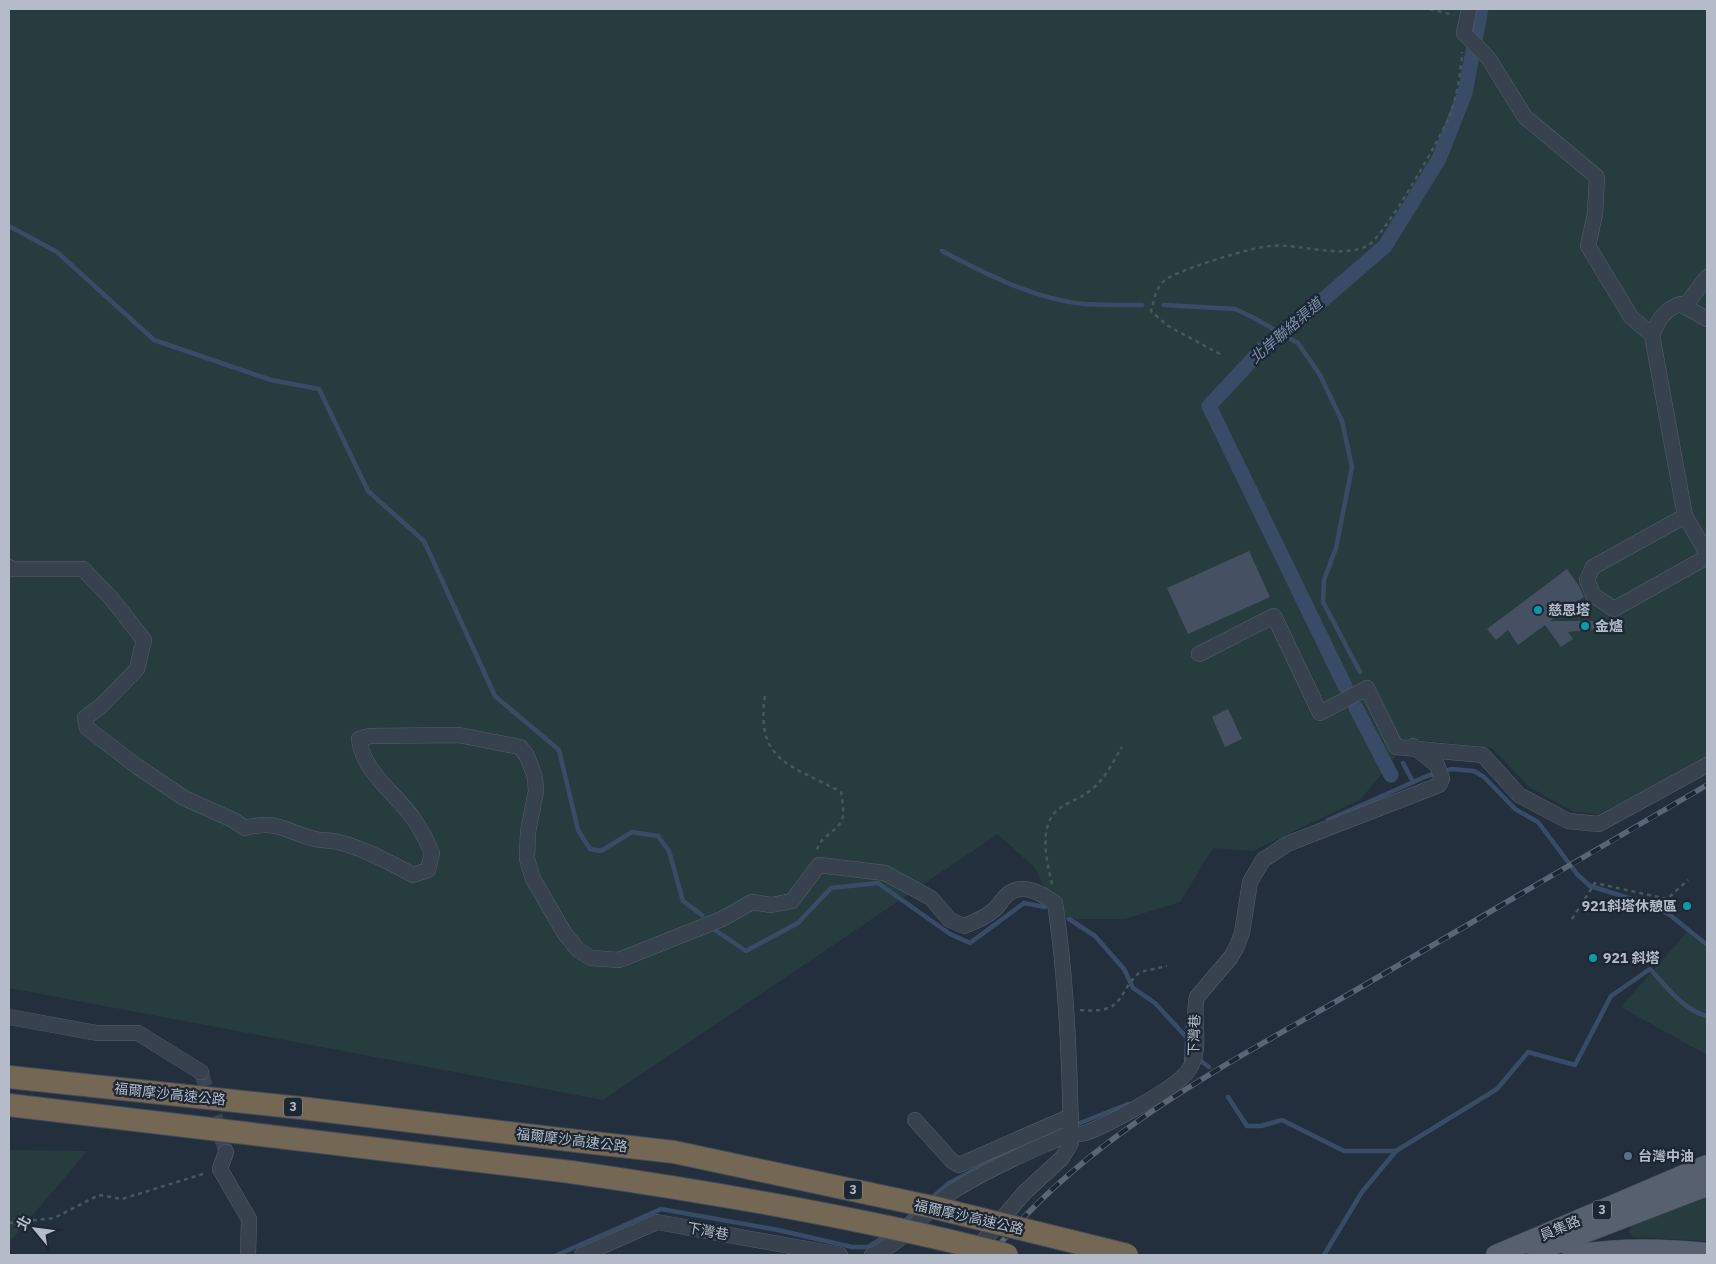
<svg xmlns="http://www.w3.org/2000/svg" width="1716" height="1264" font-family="'IBM Plex Sans','Noto Sans TC',sans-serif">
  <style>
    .green { fill: #263c3f }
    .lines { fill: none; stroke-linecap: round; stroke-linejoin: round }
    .stream { stroke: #394c67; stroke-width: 4.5 }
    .canal { stroke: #394c67; stroke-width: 15 }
    .building { fill: #455162 }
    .minor-tunnel { stroke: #3a4453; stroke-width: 15; stroke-dasharray: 15 8; stroke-linecap: butt }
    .minor-casing { stroke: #565f6c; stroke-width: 16 }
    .major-casing { stroke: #414a57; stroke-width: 21 }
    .highway-casing { stroke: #434c59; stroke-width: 24 }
    .path { stroke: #44595c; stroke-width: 2.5; stroke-dasharray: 4 4; stroke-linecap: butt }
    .minor { stroke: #38414e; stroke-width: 15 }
    .major { stroke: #56606e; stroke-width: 20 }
    .highway { stroke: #746855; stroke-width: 22 }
    .rail-casing { stroke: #5a6575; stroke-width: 5.5 }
    .rail { stroke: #1d2633; stroke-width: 4; stroke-dasharray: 11; stroke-linecap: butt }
    .highway-bridge-casing { stroke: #434c59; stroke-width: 24; stroke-linecap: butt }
    .highway-bridge { stroke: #746855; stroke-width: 22 }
    .culture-dot { fill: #0f9aa8; stroke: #1d2633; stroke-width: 2 }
    .service-dot { fill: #5c6f8a; stroke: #1d2633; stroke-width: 2 }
    .labels { text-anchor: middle; stroke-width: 4.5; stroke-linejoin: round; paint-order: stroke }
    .shield { fill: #1d2633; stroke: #878f9c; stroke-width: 1 }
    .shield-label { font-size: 12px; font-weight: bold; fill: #b4bcc9 }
    .poi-label { font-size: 14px; font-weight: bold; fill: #b4bcc9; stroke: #1d2633; text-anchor: start }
    .street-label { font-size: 14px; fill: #b4bcc9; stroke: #1d2633 }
    .water-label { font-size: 15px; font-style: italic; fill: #7c92b1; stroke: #1d2633 }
  </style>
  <rect width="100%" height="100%" fill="#242f3e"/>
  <g class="green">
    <polygon points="9,9 1707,9 1707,757 1599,814 1574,812 1529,787 1492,748 1410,739 1361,799 1253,851 1213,848 1180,902 1125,919 1059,919 1035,868 998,834 603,1100 9,988"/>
    <polygon points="1687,932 1707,949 1707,1055 1621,1007"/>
    <polygon points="9,1150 87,1151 9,1243"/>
    <polygon points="1707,1197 1707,1241 1633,1237 1629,1232 1632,1223"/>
  </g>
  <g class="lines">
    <g class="stream">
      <polyline points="9,226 57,252 154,340 271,380 319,389 368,491 424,541 495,696 559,750 578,830 590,849 601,851 632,832 658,836 669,851 683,901 702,915"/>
      <path d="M942 251C986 274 1034 299 1084 304 1103 305 1123 305 1142 305"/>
      <polyline points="1164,305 1235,309 1254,318 1298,343 1320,375 1342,421 1352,467 1336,548 1324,580 1323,602 1360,672"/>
      <polyline points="1403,763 1413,782"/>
      <polyline points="1328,820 1427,776 1452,769 1474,771 1484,777 1515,809 1538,822 1577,874 1590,886 1655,906 1670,915 1707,945"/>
      <polyline points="1069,919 1095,936 1124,969 1133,988 1155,1003 1188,1039"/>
      <polyline points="712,928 746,951 798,923 831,888 878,883 950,934 970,943 1024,903 1045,907"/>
      <polyline points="1197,1058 1209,1067"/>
      <polyline points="1186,1060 1188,1020"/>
      <polyline points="1228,1097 1247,1126 1261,1126 1282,1120 1344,1151 1396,1151"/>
      <polyline points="1075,1125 1128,1104"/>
      <polyline points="1028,1143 1051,1134"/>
      <polyline points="929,1200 949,1183 1016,1148"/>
      <polyline points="902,1223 916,1211"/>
      <polyline points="557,1255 661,1209 778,1230 852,1247 868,1247 889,1234"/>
      <path d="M1324 1255 1362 1192 1396 1151 1497 1089 1528 1052 1575 1065 1611 996 1650 969C1666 986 1684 1011 1707 1016"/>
    </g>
    <g class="canal">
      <polyline points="1345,686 1209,406 1263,348 1302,318 1385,246 1439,159 1465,93 1481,9"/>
      <polyline points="1356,708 1391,775"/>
    </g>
  </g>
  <g class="building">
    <polygon points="1249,551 1270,597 1188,634 1167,588"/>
    <polygon points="1567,569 1579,586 1584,597 1550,621 1594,621 1595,629 1568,632 1573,639 1561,647 1545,625 1518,645 1508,630 1496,640 1487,629"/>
    <polygon points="1228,709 1242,739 1225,747 1212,717"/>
  </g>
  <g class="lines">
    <polyline class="minor-tunnel" points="201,1072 226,1152"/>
    <g class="minor-casing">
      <g id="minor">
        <polyline points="1469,9 1464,33 1489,59 1525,117 1597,177 1595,214 1588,246 1631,317 1652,335"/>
        <polyline points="1685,306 1707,277"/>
        <path d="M1707 319 1680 304C1664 310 1659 319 1652 335L1685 516 1707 553"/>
        <polyline points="1685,516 1593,567 1587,580 1593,595 1614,609 1707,557"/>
        <path d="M9 567 12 569H83L111 598 144 640 137 669 101 706 85 718 87 728 138 767 184 798 233 820 245 828C279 819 285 832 315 839 323 841 331 840 338 842 363 848 391 863 413 875L428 870 432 853C427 841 421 829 413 818 395 793 363 772 359 739L370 736 459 735 520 747 527 756 535 777 536 791 528 832 527 859 533 879 565 934 578 950 591 958 619 960 722 919 752 902 771 905 792 901 819 865 885 873 931 898 950 920 964 926C975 922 986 917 995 909 1000 904 1003 898 1008 894 1024 882 1042 894 1055 903 1067 982 1070 1063 1071 1143L1062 1158 1024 1193 973 1253"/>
        <polyline points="1199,654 1274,616 1320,713 1367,688 1396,747 1483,755 1519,795 1568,821 1599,824 1707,765"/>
        <polyline points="9,1017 97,1033 138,1033 201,1072"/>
        <polyline points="915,1120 952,1161 959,1165 1071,1116"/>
        <polyline points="226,1152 220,1169 249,1219 248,1255"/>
        <polyline points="582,1255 657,1222 840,1255"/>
        <path d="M872 1255C906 1242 927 1206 958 1188 986 1171 1016 1157 1046 1144 1054 1141 1062 1136 1070 1134 1075 1133 1080 1135 1085 1133 1106 1126 1176 1088 1188 1071 1204 1049 1191 1021 1197 997L1231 957 1237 946 1242 933 1250 882 1263 860 1287 844 1439 785 1442 779 1437 765 1413 746"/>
      </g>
    </g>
    <g class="major-casing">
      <g id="major">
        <polyline points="1496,1255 1707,1165"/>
        <polyline points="1537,1255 1548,1247 1707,1186"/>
        <path d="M1572 1255C1616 1248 1662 1248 1707 1253"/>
      </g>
    </g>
    <g class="highway-casing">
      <g id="highway">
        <polyline points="9,1077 301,1108 577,1141"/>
        <polyline points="9,1105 571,1172"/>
      </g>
    </g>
    <g class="path">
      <polyline points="1430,9 1454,15"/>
      <path d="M1220 354 1168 326 1151 311C1154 300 1156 287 1165 280 1178 270 1252 247 1270 246 1299 243 1340 259 1367 246 1384 238 1441 137 1450 115 1457 95 1461 73 1462 52"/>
      <path d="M765 696C755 762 792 765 841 792 842 800 844 809 843 816 840 832 819 835 817 851"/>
      <path d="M1052 884C1047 862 1037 824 1060 808 1070 801 1084 797 1093 788 1106 778 1113 761 1122 747"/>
      <polyline points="1572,919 1595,883 1667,899 1688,880"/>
      <path d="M1080 1010C1127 1014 1115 994 1140 972L1167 966"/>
      <polyline points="9,1223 54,1218 99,1195 122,1199 206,1173"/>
    </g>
    <use href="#minor" class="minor"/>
    <use href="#major" class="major"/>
    <use href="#highway" class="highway"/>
    <g class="rail-casing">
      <path id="rail" d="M991 1255C1086 1135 1226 1065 1356 990 1473 922 1590 854 1707 785"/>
    </g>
    <use href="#rail" class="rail"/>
    <g class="highway-bridge-casing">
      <g id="highway-bridge">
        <polyline points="577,1141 674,1152 932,1207 1127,1255"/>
        <path d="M571 1172C718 1193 864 1218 1007 1255"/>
      </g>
    </g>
    <use href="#highway-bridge" class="highway-bridge"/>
  </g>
  <g class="culture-dot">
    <circle cx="1538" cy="610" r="5"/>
    <circle cx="1585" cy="626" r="5"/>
    <circle cx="1687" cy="906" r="5"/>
    <circle cx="1593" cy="958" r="5"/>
  </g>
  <circle class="service-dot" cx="1628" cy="1156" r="5"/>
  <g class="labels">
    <g class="shield">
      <rect x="284" y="1097.5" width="18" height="19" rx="4"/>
      <rect x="844" y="1180.5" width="18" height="19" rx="4"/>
      <rect x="1593" y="1200.5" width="18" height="19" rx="4"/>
    </g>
    <g class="shield-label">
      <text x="293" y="1111">3</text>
      <text x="853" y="1194">3</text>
      <text x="1602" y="1214">3</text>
    </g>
    <g class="poi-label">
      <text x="1548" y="615">慈恩塔</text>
      <text x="1595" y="631">金爐</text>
      <text x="1677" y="911" text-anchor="end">921斜塔休憩區</text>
      <text x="1603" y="963">921 斜塔</text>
      <text x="1638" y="1161">台灣中油</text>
    </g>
    <g class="street-label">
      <text transform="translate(1194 1035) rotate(-88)" y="5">下灣巷</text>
      <text transform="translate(170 1094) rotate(6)" y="5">福爾摩沙高速公路</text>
      <text transform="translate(572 1140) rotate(7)" y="5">福爾摩沙高速公路</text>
      <text transform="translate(969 1217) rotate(13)" y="5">福爾摩沙高速公路</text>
      <text transform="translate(1560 1228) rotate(-23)" y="5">員集路</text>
      <text transform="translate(708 1231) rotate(10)" y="5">下灣巷</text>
    </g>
    <g class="water-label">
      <text transform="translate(1286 331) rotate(-41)" y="5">北岸聯絡渠道</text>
    </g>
  </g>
  <rect width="1716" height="1264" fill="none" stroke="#b4bcc9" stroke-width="20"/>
  <g transform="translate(35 1229) rotate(299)" stroke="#1d2633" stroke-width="4" paint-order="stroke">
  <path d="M0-4L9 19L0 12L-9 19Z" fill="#b4bcc9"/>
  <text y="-8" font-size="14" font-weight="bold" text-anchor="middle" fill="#b4bcc9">北</text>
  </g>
</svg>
